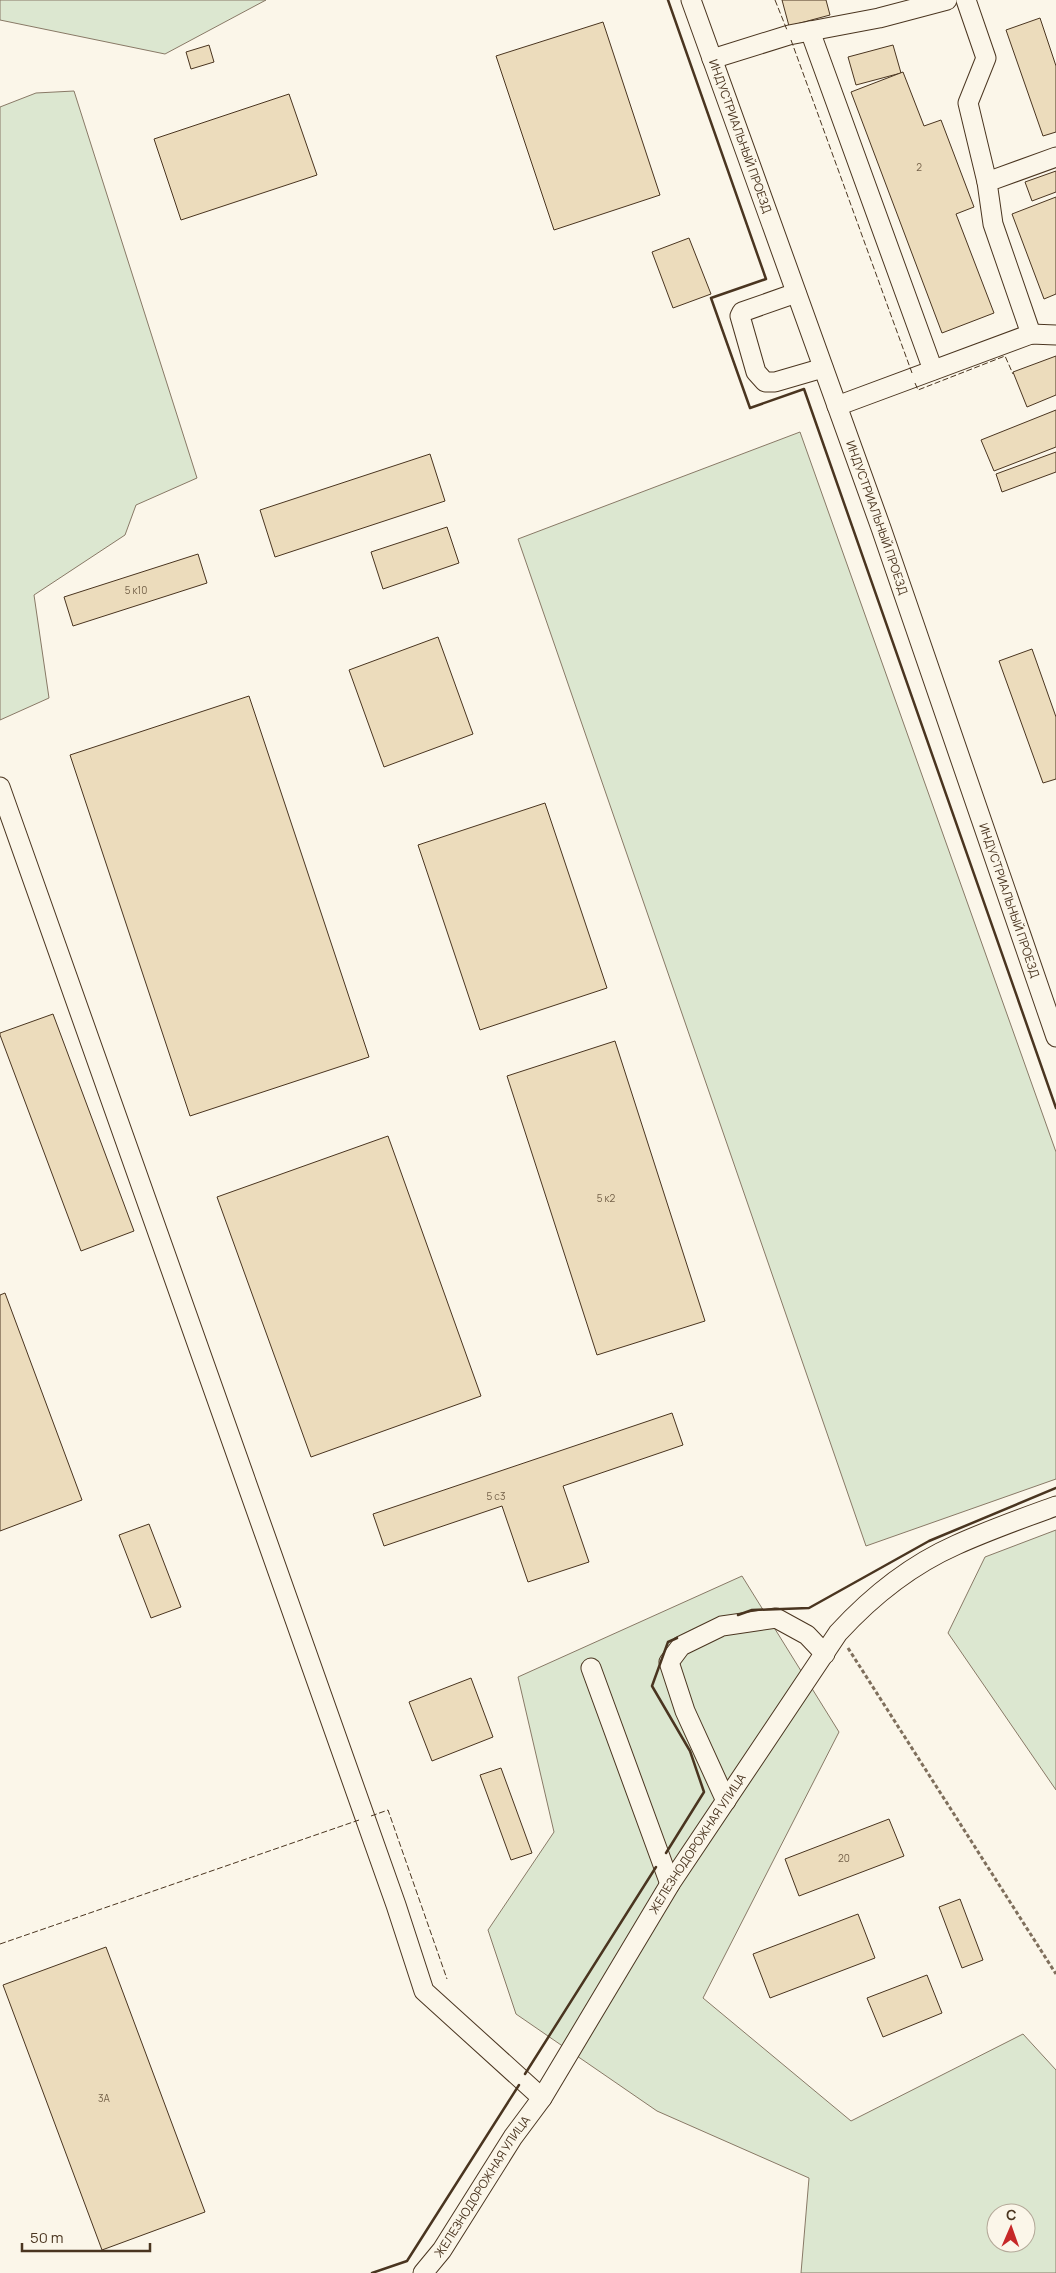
<svg xmlns="http://www.w3.org/2000/svg" width="1056" height="2273" font-family="Manrope,sans-serif">
  <style>
    .green { fill: #dce7d0; stroke: #887966; fill-rule: evenodd }
    .building { fill: #ecdcbc; stroke: #4a3520 }
    .lines { fill: none; stroke-linecap: round; stroke-linejoin: round }
    .minor-casing { stroke: #4a3520; stroke-width: 21 }
    .path { stroke: #7f6f5c; stroke-width: 3; stroke-dasharray: 4 2.5; stroke-linecap: butt }
    .minor { stroke: #fbf6e9; stroke-width: 19 }
    .fence { stroke: #4a3520; stroke-width: 1; stroke-dasharray: 6 2.5; stroke-linecap: butt }
    .wall { stroke: #4a3520; stroke-width: 2.5 }
    .labels { text-anchor: middle; stroke-width: 4; stroke-linejoin: round; paint-order: stroke }
    .number-label { font-size: 10px; fill: #725f47 }
    .street-label { font-size: 12px; fill: #4a3520; stroke: #fbf6e9 }
  </style>
  <rect width="100%" height="100%" fill="#fbf6e9"/>
  <g class="green">
    <polygon points="0,0 266,0 165,54 0,20"/>
    <polygon points="74,91 197,478 136,505 125,535 34,595 49,698 0,720 0,107 36,93"/>
    <polygon points="800,432 1056,1152 1056,1479 866,1546 518,539"/>
    <polygon points="1056,1530 1056,1790 948,1633 985,1557"/>
    <path d="M742 1576 839 1732 703 1998 851 2121 1023 2034 1056 2070V2273H801L809 2178 657 2111 516 2014 488 1930 554 1832 518 1677ZM996 2213H1026V2243H996Z"/>
  </g>
  <g class="building">
    <polygon points="782,0 826,0 830,15 789,26"/>
    <polygon points="1040,18 1056,66 1056,132 1043,136 1006,30"/>
    <polygon points="603,22 660,195 554,230 496,56"/>
    <polygon points="209,45 214,62 191,69 186,52"/>
    <polygon points="893,45 901,73 856,85 848,57"/>
    <polygon points="903,72 924,126 941,120 974,207 956,214 994,313 942,333 851,92"/>
    <polygon points="289,94 317,175 181,220 154,139"/>
    <polygon points="1056,171 1056,192 1032,201 1025,182"/>
    <polygon points="1056,197 1056,294 1044,299 1012,214"/>
    <polygon points="689,238 711,294 673,308 652,252"/>
    <polygon points="1056,356 1056,395 1027,407 1013,372"/>
    <polygon points="1056,410 1056,447 994,471 981,440"/>
    <polygon points="1056,452 1056,472 1002,492 996,474"/>
    <polygon points="430,454 445,501 275,557 260,510"/>
    <polygon points="447,527 459,563 383,589 371,552"/>
    <polygon points="198,554 207,583 73,626 64,597"/>
    <polygon points="438,637 473,734 384,767 349,670"/>
    <polygon points="1032,649 1056,717 1056,779 1043,783 999,661"/>
    <polygon points="249,696 369,1057 190,1116 70,755"/>
    <polygon points="545,803 607,988 480,1030 418,845"/>
    <polygon points="53,1014 134,1231 81,1251 0,1035 0,1033"/>
    <polygon points="615,1041 705,1321 597,1355 507,1076"/>
    <polygon points="388,1136 481,1396 311,1457 217,1197"/>
    <polygon points="5,1293 82,1500 0,1531 0,1295"/>
    <polygon points="672,1413 683,1445 563,1486 589,1562 528,1582 502,1506 384,1546 373,1514"/>
    <polygon points="149,1524 181,1607 151,1618 119,1535"/>
    <polygon points="471,1678 493,1737 432,1761 409,1702"/>
    <polygon points="501,1768 532,1853 511,1860 480,1775"/>
    <polygon points="889,1819 904,1856 799,1896 785,1859"/>
    <polygon points="960,1899 983,1960 962,1968 939,1907"/>
    <polygon points="858,1914 875,1958 770,1998 753,1954"/>
    <polygon points="106,1947 205,2212 102,2250 3,1985"/>
    <polygon points="927,1975 942,2013 883,2037 867,1998"/>
  </g>
  <g class="lines">
    <g class="minor-casing">
      <g id="minor">
        <path id="s1" d="M691 0 881 528 1056 1037"/>
        <polyline points="966,0 986,58 968,103 987,182"/>
        <polyline points="810,31 933,370"/>
        <polyline points="712,59 789,35 879,18 947,0"/>
        <polyline points="796,293 742,312 740,316 756,372 765,382 775,382 823,368"/>
        <polyline points="1031,334 993,224 987,182 1056,157"/>
        <polyline points="837,406 1031,334 1056,335"/>
        <polyline points="0,787 396,1905 424,1991 542,2098"/>
        <polyline points="591,1668 670,1884"/>
        <polyline points="726,1801 685,1711 669,1662 681,1646 722,1626 776,1618 807,1635 825,1654"/>
        <path id="s2" d="M423 2273 442 2250 513 2137 542 2098 670 1884 838 1633C871 1597 911 1565 956 1545 989 1530 1023 1518 1056 1506"/>
      </g>
    </g>
    <polyline class="path" points="848,1648 1056,1974"/>
    <use href="#minor" class="minor"/>
    <g class="fence">
      <polyline points="775,0 787,30"/>
      <polyline points="791,40 912,373"/>
      <polyline points="915,383 918,390 1005,356 1013,374"/>
      <polyline points="371,1816 388,1810 447,1979"/>
      <polyline points="0,1944 359,1820"/>
    </g>
    <g class="wall">
      <polyline points="668,0 766,279 711,298 750,408 804,389 1056,1108"/>
      <polyline points="738,1615 752,1610 809,1608 929,1541 1056,1488"/>
      <polyline points="666,1853 704,1792 690,1751 652,1686 668,1642 677,1638"/>
      <polyline points="525,2074 656,1867"/>
      <polyline points="372,2273 407,2261 519,2085"/>
    </g>
  </g>
  <g class="labels">
    <g class="number-label">
      <text x="919" y="171">2</text>
      <text x="136" y="594">5 к10</text>
      <text x="606" y="1202">5 к2</text>
      <text x="496" y="1500">5 с3</text>
      <text x="844" y="1862">20</text>
      <text x="104" y="2102">3А</text>
    </g>
    <g class="street-label">
      <text dy="4" stroke="none"><textPath href="#s1" startOffset="145">ИНДУСТРИАЛЬНЫЙ ПРОЕЗД</textPath></text>
      <text dy="4" stroke="none"><textPath href="#s1" startOffset="550">ИНДУСТРИАЛЬНЫЙ ПРОЕЗД</textPath></text>
      <text dy="4" stroke="none"><textPath href="#s1" startOffset="955">ИНДУСТРИАЛЬНЫЙ ПРОЕЗД</textPath></text>
      <text dy="4" stroke="none"><textPath href="#s2" startOffset="510">ЖЕЛЕЗНОДОРОЖНАЯ УЛИЦА</textPath></text>
      <text dy="4" stroke="none"><textPath href="#s2" startOffset="105">ЖЕЛЕЗНОДОРОЖНАЯ УЛИЦА</textPath></text>
    </g>
  </g>
  <g transform="translate(1011 2228) rotate(2)"><circle r="24" fill="#fbf6e9" stroke="#b4a999"/>
  <path d="M0-4L9 19L0 12L-9 19Z" fill="#c62828"/>
  <text y="-8" font-size="14" font-weight="bold" text-anchor="middle" fill="#4a3520">С</text>
  </g>
  <path d="M22 2243v8h128v-8" fill="none" stroke="#4a3520" stroke-width="2.5"/>
  <text x="30" y="2243" font-size="15" fill="#4a3520" stroke="#fbf6e9" stroke-width="4" paint-order="stroke">50 m</text>
</svg>
